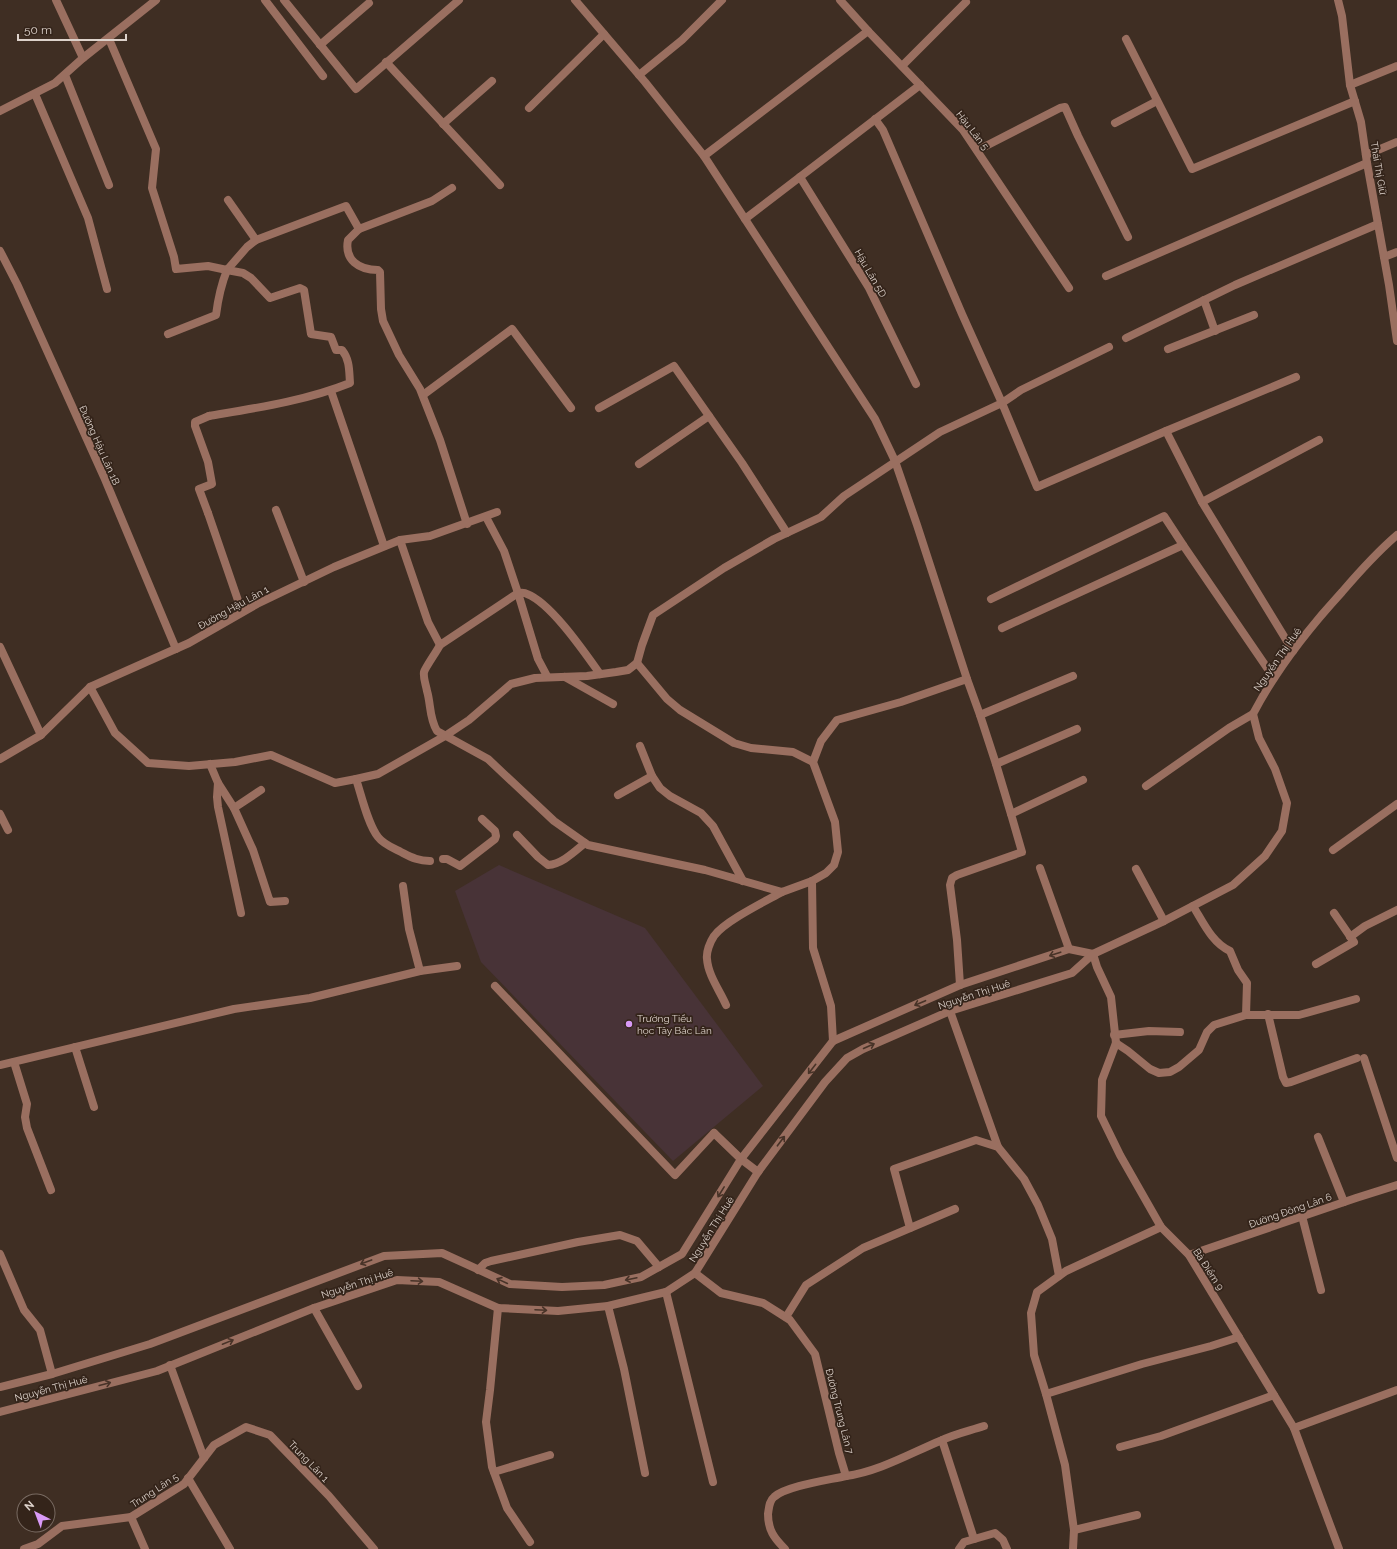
<svg xmlns="http://www.w3.org/2000/svg" width="1397" height="1549" font-family="Raleway,sans-serif">
  <style>
    .education { fill: #483337 }
    .lines { fill: none; stroke-linecap: round; stroke-linejoin: round }
    .service { stroke: #9a6f60; stroke-width: 8 }
    .minor { stroke: #9a6f60; stroke-width: 8 }
    .tertiary { stroke: #9a6f60; stroke-width: 8 }
    .oneway { stroke: #483328 }
    .poi-dot { fill: #d99af7; stroke: #34241a; stroke-width: 1.5 }
    .labels { text-anchor: middle; stroke-width: 3.5; stroke-linejoin: round; paint-order: stroke }
    .street-label { font-size: 10px; fill: #ddd2cb; stroke: #34241a }
    .poi-label { font-size: 10px; fill: #ddd2cb; stroke: #34241a; text-anchor: start }
  </style>
  <rect width="100%" height="100%" fill="#3f2e23"/>
  <polygon class="education" points="499,865 645,928 763,1086 673,1161 481,962 455,891"/>
  <g class="lines">
    <g class="service">
      <polyline points="56,0 83,58"/>
      <polyline points="265,0 323,76"/>
      <polyline points="1115,123 1157,101"/>
      <polyline points="228,200 256,240"/>
      <polyline points="1106,276 1367,163"/>
      <polyline points="1204,300 1215,331"/>
      <polyline points="1168,349 1254,315"/>
      <polyline points="423,395 512,329 571,408"/>
      <polyline points="599,408 674,366 742,463 787,533"/>
      <polyline points="639,464 709,416"/>
      <polyline points="276,510 304,582"/>
      <polyline points="208,513 199,489 212,484 208,462 195,426 195,422 209,416"/>
      <polyline points="486,517 504,551 518,593"/>
      <polyline points="991,599 1164,516 1183,545"/>
      <polyline points="1002,628 1183,545 1274,678"/>
      <polyline points="565,677 613,704"/>
      <polyline points="210,764 218,783 234,808 253,850 270,902 285,901"/>
      <polyline points="356,779 378,774 445,736 469,720 511,684 535,678 587,676 616,672 628,670 637,663 667,699 680,710 734,743 751,748 793,752 813,762"/>
      <polyline points="218,783 217,797 218,807 241,913"/>
      <polyline points="618,795 652,776 640,746"/>
      <polyline points="234,808 261,790"/>
      <path d="M517 835 538 857 548 865C562 864 574 852 585 843"/>
      <polyline points="1136,869 1164,921"/>
      <path d="M1193 906C1203 922 1212 943 1230 951L1238 970 1247 983 1246 1015"/>
      <polyline points="1316,964 1354,942 1334,913"/>
      <polyline points="495,986 675,1175 714,1133"/>
      <polyline points="1268,1014 1283,1077 1286,1083 1291,1082 1357,1058"/>
      <polyline points="1114,1035 1149,1031 1180,1032"/>
      <polyline points="1116,1043 1128,1051 1150,1069 1159,1073 1170,1072 1179,1067 1199,1050 1207,1032 1214,1025 1246,1015 1299,1015 1356,999"/>
      <polyline points="1364,1058 1397,1158"/>
      <polyline points="1318,1137 1344,1202"/>
      <polyline points="478,1270 485,1263 491,1261 578,1242 620,1235 637,1241 659,1267"/>
      <path d="M695 1273 721 1293 763 1303 790 1320 815 1354 839 1453 846 1476C878 1472 911 1453 940 1441 954 1434 969 1431 984 1426"/>
      <polyline points="1059,1276 1066,1271 1161,1227"/>
      <polyline points="666,1292 713,1482"/>
      <polyline points="1046,1394 1142,1364 1211,1346 1239,1337"/>
      <polyline points="942,1440 974,1539"/>
      <polyline points="1120,1447 1161,1436 1274,1395"/>
      <polyline points="494,1472 550,1455"/>
      <path d="M785 1549C774 1538 768 1530 768 1514 769 1508 769 1501 774 1497 786 1486 829 1480 846 1476"/>
      <polyline points="959,1549 964,1542 995,1533 1003,1540 1007,1549"/>
    </g>
    <g class="minor">
      <polyline points="284,0 356,89 459,0"/>
      <polyline points="575,0 645,82 704,156 875,419 895,461 917,525 967,679"/>
      <polyline points="840,0 868,31 963,130 1069,288"/>
      <polyline points="109,39 156,149 152,188 174,257 176,269 208,266 227,270 247,247 256,240 346,206 359,229 432,201 452,188"/>
      <polyline points="1126,39 1192,169 1355,101"/>
      <polyline points="320,45 369,3"/>
      <polyline points="386,62 500,185"/>
      <polyline points="902,66 966,2"/>
      <polyline points="65,75 109,185"/>
      <polyline points="639,75 682,40 722,0"/>
      <polyline points="1350,85 1397,66"/>
      <polyline points="35,94 88,218 107,289"/>
      <polyline points="529,108 604,34"/>
      <polyline points="0,111 55,83 83,58 156,0"/>
      <polyline points="875,119 883,130 962,314 1002,403 1021,390 1109,347"/>
      <polyline points="443,124 492,81"/>
      <polyline points="978,150 1060,108 1065,107 1078,136 1128,237"/>
      <polyline points="1366,155 1397,142"/>
      <polyline points="704,156 868,31"/>
      <polyline points="800,177 869,288 916,384"/>
      <polyline points="745,219 920,85"/>
      <path d="M359 229 348 240C344 260 359 270 378 270L380 272 381 309 383 321 399 355 420 389 440 440 467 524"/>
      <polyline points="0,251 17,284 104,477 176,649"/>
      <polyline points="1384,257 1397,252"/>
      <path d="M168 334 216 315C218 299 221 285 227 270L243 273 251 278 270 298 300 288 304 290 311 334 331 337 336 350H342C350 360 349 371 350 383 305 401 256 408 209 416"/>
      <polyline points="1126,338 1235,285 1378,224"/>
      <polyline points="331,391 384,546"/>
      <polyline points="1166,431 1296,377"/>
      <polyline points="1202,502 1319,440"/>
      <polyline points="208,513 242,612"/>
      <path d="M400 540 428 622 440 645 518 593C521 593 524 592 527 594 551 603 585 653 600 674"/>
      <polyline points="518,593 538,659 547,676"/>
      <path d="M440 645C437 651 425 668 424 672 423 678 426 685 427 691 431 704 429 718 437 731L488 759 554 821 588 845 705 870 782 892 812 881 826 873 834 865 838 852 835 822 813 762 821 741 837 720 901 702 967 679 980 715 1073 676"/>
      <polyline points="0,647 41,735"/>
      <polyline points="637,663 642,645 653,615 724,568 774,539 821,517 844,496 940,432 1002,403 1037,487 1166,431 1202,502 1293,651"/>
      <path d="M90 687 115 733 148 763 189 766 235 762 271 755 335 783 356 779C361 794 368 825 378 837 383 844 393 848 401 852 411 857 418 861 430 861"/>
      <polyline points="980,715 996,764 1077,729"/>
      <polyline points="0,759 41,735 90,687 189,643 257,604 334,567 400,540 430,536 497,512"/>
      <polyline points="996,764 1011,814"/>
      <polyline points="652,776 660,788 670,796 701,813 713,826 743,881"/>
      <polyline points="1146,786 1229,728 1253,714"/>
      <polyline points="0,814 8,830"/>
      <polyline points="1333,850 1397,804"/>
      <polyline points="443,859 447,859 460,866 495,839 496,836 495,831 482,819"/>
      <polyline points="1040,868 1069,949"/>
      <polyline points="812,881 813,948 831,1006 833,1041"/>
      <polyline points="403,886 409,929 420,971"/>
      <polyline points="1350,937 1365,926 1397,910"/>
      <polyline points="1093,954 1097,967 1111,997 1116,1043 1102,1080 1101,1116 1120,1155 1161,1227 1189,1255 1294,1428 1339,1549"/>
      <polyline points="960,985 957,940 950,885 952,878 957,875 1022,852 1011,814 1083,780"/>
      <path d="M726 1005C720 991 708 975 707 959 706 952 710 942 714 936 725 921 764 902 782 892"/>
      <polyline points="950,1011 998,1147"/>
      <polyline points="75,1047 94,1107"/>
      <polyline points="14,1062 27,1104 25,1117 27,1128 51,1190"/>
      <polyline points="0,1065 234,1009 310,998 420,971 457,966"/>
      <polyline points="714,1133 741,1159"/>
      <polyline points="1302,1216 1321,1290"/>
      <polyline points="910,1228 894,1169 976,1140 998,1147 1024,1179 1038,1205 1052,1239 1059,1276 1037,1292 1031,1313 1034,1355 1046,1394 1065,1465 1074,1530 1073,1549"/>
      <polyline points="0,1254 24,1310 40,1330 52,1374"/>
      <polyline points="1189,1255 1356,1198 1397,1185"/>
      <polyline points="608,1306 624,1369 645,1473"/>
      <polyline points="314,1308 358,1386"/>
      <polyline points="498,1308 490,1390 486,1422 492,1467 507,1508 530,1542"/>
      <polyline points="786,1317 806,1285 863,1248 955,1209"/>
      <polyline points="170,1365 204,1458"/>
      <polyline points="1294,1428 1397,1390"/>
      <polyline points="188,1478 230,1549"/>
      <polyline points="131,1517 145,1549"/>
      <polyline points="1074,1530 1137,1515"/>
      <polyline points="24,1549 38,1544 62,1526 131,1517 184,1484 214,1445 246,1427 270,1435 329,1496 374,1549"/>
    </g>
    <g class="tertiary">
      <polyline points="1338,0 1342,16 1350,85 1361,122 1367,163 1389,285 1397,341"/>
      <polyline points="741,1159 758,1172"/>
      <polyline points="0,1387 52,1374 150,1344 384,1256 442,1253 510,1284 562,1287 604,1285 641,1277 682,1254 741,1159 833,1041 960,985 1069,949 1093,954"/>
      <path d="M0 1412 157 1371 314 1308 397 1280 439 1282 498 1308 558 1311 608 1306 666 1292 695 1273 758 1172 825 1082 847 1058 863 1049 950 1011 1072 973 1093 954 1164 921 1233 885 1265 856 1282 831 1287 803 1275 769 1259 738 1253 714C1276 670 1308 629 1342 592 1360 571 1376 553 1397 535"/>
    </g>
  </g>
  <defs><path id="oneway-shaft" d="M-6 0H5M1.5-3L5.5 0L1.5 3" fill="none" stroke-width="1.6" stroke-linecap="round" stroke-linejoin="round"/></defs>
  <g class="oneway">
    <use href="#oneway-shaft" transform="translate(1055 954) rotate(162)"/>
    <use href="#oneway-shaft" transform="translate(920 1003) rotate(157)"/>
    <use href="#oneway-shaft" transform="translate(869 1046) rotate(-24)"/>
    <use href="#oneway-shaft" transform="translate(812 1069) rotate(128)"/>
    <use href="#oneway-shaft" transform="translate(781 1141) rotate(-53)"/>
    <use href="#oneway-shaft" transform="translate(721 1192) rotate(122)"/>
    <use href="#oneway-shaft" transform="translate(366 1262) rotate(160)"/>
    <use href="#oneway-shaft" transform="translate(631 1279) rotate(168)"/>
    <use href="#oneway-shaft" transform="translate(417 1281) rotate(3)"/>
    <use href="#oneway-shaft" transform="translate(502 1281) rotate(-155)"/>
    <use href="#oneway-shaft" transform="translate(541 1310) rotate(3)"/>
    <use href="#oneway-shaft" transform="translate(228 1342) rotate(-22)"/>
    <use href="#oneway-shaft" transform="translate(105 1384) rotate(-15)"/>
  </g>
  <circle class="poi-dot" cx="629" cy="1024" r="4"/>
  <g class="labels">
    <g class="street-label">
      <text transform="translate(973 130) rotate(52)" y="4">Hậu Lân 5</text>
      <text transform="translate(1379 168) rotate(80)" y="4">Thái Thị Giữ</text>
      <text transform="translate(871 273) rotate(60)" y="4">Hậu Lân 5D</text>
      <text transform="translate(100 445) rotate(66)" y="4">Đường Hậu Lân 1B</text>
      <text transform="translate(233 607) rotate(-29)" y="4">Đường Hậu Lân 1</text>
      <text transform="translate(1277 659) rotate(-55)" y="4">Nguyễn Thị Huê</text>
      <text transform="translate(974 994) rotate(-18)" y="4">Nguyễn Thị Huê</text>
      <text transform="translate(1290 1210) rotate(-19)" y="4">Đường Đông Lân 6</text>
      <text transform="translate(711 1229) rotate(-58)" y="4">Nguyễn Thị Huê</text>
      <text transform="translate(1209 1269) rotate(57)" y="4">Bà Điểm 9</text>
      <text transform="translate(357 1283) rotate(-18)" y="4">Nguyễn Thị Huê</text>
      <text transform="translate(51 1388) rotate(-15)" y="4">Nguyễn Thị Huê</text>
      <text transform="translate(840 1411) rotate(76)" y="4">Đường Trung Lân 7</text>
      <text transform="translate(309 1461) rotate(46)" y="4">Trung Lân 1</text>
      <text transform="translate(154 1490) rotate(-33)" y="4">Trung Lân 5</text>
    </g>
    <g class="poi-label">
      <text x="637" y="1022">Trường Tiểu<tspan x="637" dy="12">học Tây Bắc Lân</tspan></text>
    </g>
  </g>
  <g transform="translate(36 1513) rotate(318)"><circle r="19" fill="#34241a" stroke="#786a61"/>
  <path d="M0-3L7 15L0 10L-7 15Z" fill="#d99af7"/>
  <text y="-6" font-size="11" font-weight="bold" text-anchor="middle" fill="#ddd2cb">N</text>
  </g>
  <path d="M18 34v6h108v-6" fill="none" stroke="#ddd2cb" stroke-width="2"/>
  <text x="24" y="34" font-size="12" fill="#ddd2cb" stroke="#34241a" stroke-width="3" paint-order="stroke">50 m</text>
</svg>
